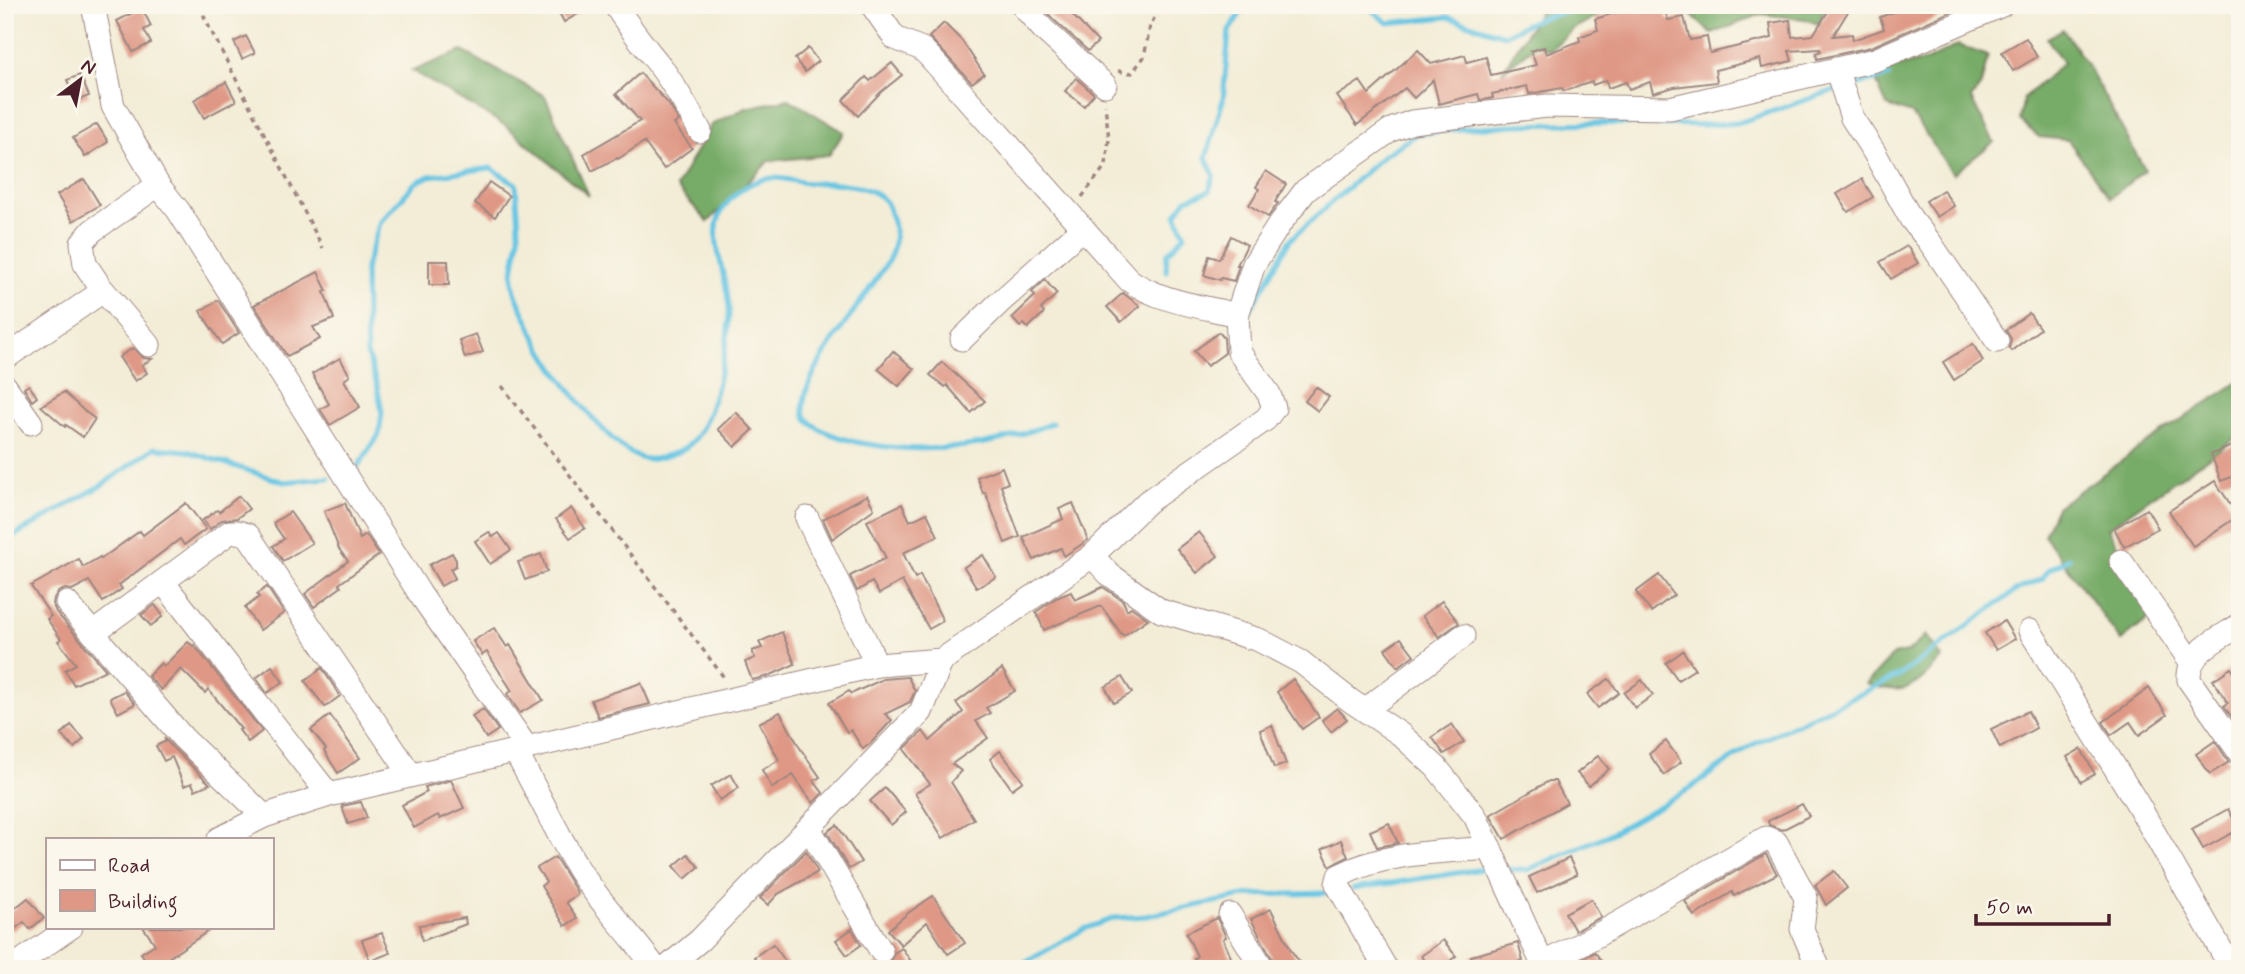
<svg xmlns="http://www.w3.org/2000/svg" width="2245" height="974" font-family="Mynerve,sans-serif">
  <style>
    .forest { fill: #77ab67; stroke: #606549; stroke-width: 2 }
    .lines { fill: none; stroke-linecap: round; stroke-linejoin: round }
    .stream { stroke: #65c5e3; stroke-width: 5 }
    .building { fill: #df9885 }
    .minor-casing { stroke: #9e8681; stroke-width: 25 }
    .path { stroke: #9e8681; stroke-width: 3.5; stroke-dasharray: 5 5; stroke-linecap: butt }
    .minor { stroke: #fff; stroke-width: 23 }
  </style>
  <rect width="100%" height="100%" fill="#fbf7ec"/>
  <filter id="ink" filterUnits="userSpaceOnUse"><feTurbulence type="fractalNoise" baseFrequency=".0143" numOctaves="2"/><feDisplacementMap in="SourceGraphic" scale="14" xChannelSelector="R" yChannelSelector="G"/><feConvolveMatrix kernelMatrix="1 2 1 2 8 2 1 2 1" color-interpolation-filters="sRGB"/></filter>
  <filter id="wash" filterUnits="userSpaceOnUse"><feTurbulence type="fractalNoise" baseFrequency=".00686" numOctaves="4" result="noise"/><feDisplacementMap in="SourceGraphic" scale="28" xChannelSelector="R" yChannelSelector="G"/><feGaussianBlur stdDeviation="1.57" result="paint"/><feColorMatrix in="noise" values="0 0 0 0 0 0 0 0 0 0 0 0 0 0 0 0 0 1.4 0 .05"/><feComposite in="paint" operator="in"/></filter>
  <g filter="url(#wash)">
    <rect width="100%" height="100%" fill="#f3edd7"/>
    <g class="forest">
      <polygon points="1556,5 1617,5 1573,29 1550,50 1537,44 1502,72 1542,8"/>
      <polygon points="1680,5 1734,7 1827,5 1818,24 1804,19 1761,14 1712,34"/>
      <polygon points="2063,29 2086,63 2145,170 2110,198 2068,140 2039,137 2019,120 2024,98 2063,63 2047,38"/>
      <polygon points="1958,45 1988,56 1981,85 1971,99 1994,142 1953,174 1912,114 1887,106 1872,72 1928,60"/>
      <polygon points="462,51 545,96 589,196 506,126 412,71"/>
      <polygon points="789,99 844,132 829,155 769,161 708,222 676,187 711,125 746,108"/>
      <polygon points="2240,381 2240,435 2108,528 2133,577 2156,613 2121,641 2044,535 2057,507 2152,439"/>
      <path d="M1926 635 1942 658C1914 689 1908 696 1866 684L1893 655 1908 652Z"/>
    </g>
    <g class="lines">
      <g class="stream">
        <polyline points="1365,5 1388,23 1448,17 1504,35 1537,19 1593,5"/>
        <polyline points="1848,87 1889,76"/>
        <polyline points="1166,271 1167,254 1185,235 1176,214 1187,199 1209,191 1214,175 1206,158 1223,100 1229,31 1246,5"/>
        <polyline points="1249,312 1290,240 1384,155 1417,134 1468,128 1514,125 1603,123 1703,125 1738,123 1838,89"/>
        <path d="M358 466 379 435 382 412 377 385 367 354 366 318 365 269 380 223 415 183 429 176 491 168 516 184C517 201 519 219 519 236 518 252 510 272 514 288 517 302 527 317 532 330 547 363 602 438 634 455 645 461 654 460 665 456 677 453 685 450 693 441 714 419 729 341 729 310 729 283 711 246 718 220 724 199 750 179 772 178 785 177 798 183 811 183 833 182 868 183 885 201 886 202 890 211 890 213 896 226 896 243 890 257 877 287 782 391 808 420 817 432 852 442 867 444 930 455 994 447 1052 423"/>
        <polyline points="5,541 102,485 154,448 187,451 284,482 329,478"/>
        <polyline points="1505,869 1527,870 1608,835 1686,791 1750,746 1900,675 2018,589 2042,579 2048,570 2069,558"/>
        <polyline points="1353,889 1483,869"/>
        <polyline points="1013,969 1084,929 1115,918 1146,916 1249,895 1326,893"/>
      </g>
    </g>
    <g id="blocks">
      <g class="building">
        <polygon points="555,5 593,5 564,22"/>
        <polygon points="1046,5 1063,5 1098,42 1088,51 1054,20 1043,8"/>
        <polygon points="1641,5 1663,5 1668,20 1684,17 1690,40 1707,37 1710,53 1772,38 1770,23 1790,20 1792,37 1813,35 1832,5 1852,5 1833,36 1852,34 1853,40 1884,29 1880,17 1913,5 1966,5 1871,47 1817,59 1816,53 1821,51 1820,49 1789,51 1792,61 1762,68 1760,59 1715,70 1717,82 1674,87 1653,93 1650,82 1629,89 1626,82 1608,88 1606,80 1593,85 1592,82 1564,91 1562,88 1529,94 1527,86 1492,94 1493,98 1488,99 1480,100 1478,94 1439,104 1433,80 1414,98 1405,88 1357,125 1337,96 1360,81 1369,94 1418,50 1431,64 1465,55 1467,62 1486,57 1491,75 1536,65 1531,51 1544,47 1546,54 1580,41 1579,37 1598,30 1595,19"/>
        <polygon points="142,8 151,26 144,30 151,43 133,52 117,21"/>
        <polygon points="944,23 962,41 984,74 972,83 929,37"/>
        <polygon points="246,36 255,53 242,59 234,42"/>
        <polygon points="2026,38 2037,57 2013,71 2002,52"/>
        <polygon points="808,48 818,61 805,72 795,59"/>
        <polygon points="892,63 902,75 881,92 858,116 843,100 866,77 870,81"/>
        <polygon points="640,73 668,103 679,121 674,124 692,148 664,169 644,142 618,159 617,158 592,171 584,154 640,121 616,94"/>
        <polygon points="80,75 89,96 76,101 67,80"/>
        <polygon points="1076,78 1094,94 1084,106 1065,91"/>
        <polygon points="226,82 236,101 204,118 194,100"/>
        <polygon points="97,124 108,142 85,157 73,138"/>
        <polygon points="1266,171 1286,184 1275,202 1278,203 1268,217 1249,205 1259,189 1256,187"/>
        <polygon points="84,179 100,205 73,221 57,195"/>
        <polygon points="1862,179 1873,197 1848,212 1837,194"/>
        <polygon points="489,182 509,196 495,217 475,203"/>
        <polygon points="1943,190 1954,206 1937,217 1926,201"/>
        <polygon points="1231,236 1247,245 1237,265 1239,265 1234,281 1221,278 1220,280 1204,275 1209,256 1219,259"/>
        <polygon points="1907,246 1918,263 1891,279 1880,262"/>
        <polygon points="429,261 448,261 449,285 429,285"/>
        <polygon points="318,272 327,291 324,292 334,319 313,327 320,339 287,356 254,305"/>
        <polygon points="1045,280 1057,294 1041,309 1044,313 1028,328 1024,324 1020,327 1012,318 1035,296 1032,292"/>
        <polygon points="1123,293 1140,306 1121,322 1107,307"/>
        <polygon points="218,300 239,333 222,344 200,311"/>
        <polygon points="2029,313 2040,329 2011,351 2009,348 2011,339 2006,330"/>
        <polygon points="1219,332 1224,338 1225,353 1207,366 1194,351"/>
        <polygon points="476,334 483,352 465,358 459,340"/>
        <polygon points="1973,344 1983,361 1954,380 1943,362"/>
        <polygon points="133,348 144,358 152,359 142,365 147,373 135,381 119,357"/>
        <polygon points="893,351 914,369 899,386 878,369"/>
        <polygon points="340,358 350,376 344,380 360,407 330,425 320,409 329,404 312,374"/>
        <polygon points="942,362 985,401 971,413 947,385 945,387 930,375"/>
        <polygon points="29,385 37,397 32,401 24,388"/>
        <polygon points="1316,387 1329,397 1318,411 1305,401"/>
        <polygon points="64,392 83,410 95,419 83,437 66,425 65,427 41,406"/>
        <polygon points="736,412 753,430 735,447 718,429"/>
        <polygon points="2240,443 2240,474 2221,481 2211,454"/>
        <polygon points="1002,467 1008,483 1001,486 1020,537 1005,543 985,492 983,493 977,477"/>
        <polygon points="2215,481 2238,516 2193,546 2169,511"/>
        <polygon points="867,495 874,509 832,539 823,519"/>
        <polygon points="239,496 249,509 237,518 222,520 210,529 203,520 217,510 219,512"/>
        <polygon points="186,503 206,529 184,545 180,539 119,585 122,589 103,602 89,581 72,590 65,589 58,592 54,598 53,605 56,612 106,670 74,685 65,670 76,664 58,641 61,639 47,619 51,616 31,586 79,559 83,567 100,557 101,559 140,531 143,535"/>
        <polygon points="345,503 360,539 366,535 379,555 339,584 341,587 314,607 305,594 348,561 339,549 324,511"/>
        <polygon points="1073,503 1088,540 1064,556 1061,548 1034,560 1023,537 1063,519 1059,509"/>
        <polygon points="902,504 910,521 927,513 938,536 903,553 915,578 920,575 943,621 929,629 902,581 879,594 872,582 857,591 850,576 886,558 867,521"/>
        <polygon points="571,508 585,528 570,538 556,519"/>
        <polygon points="2147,509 2158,528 2124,547 2114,528"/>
        <polygon points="290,512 312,543 283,561 273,546 284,539 273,523"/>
        <polygon points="489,532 493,537 499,533 511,550 490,564 475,541"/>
        <polygon points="1199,532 1218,556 1197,573 1177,549"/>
        <polygon points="452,553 456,560 456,566 450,569 455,578 441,586 429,565"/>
        <polygon points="541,554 547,572 525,580 518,562"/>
        <polygon points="983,555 996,577 977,588 964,567"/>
        <polygon points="1659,575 1674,595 1651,612 1636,592"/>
        <polygon points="267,587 284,613 260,630 245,608 259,597 257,594"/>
        <polygon points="1103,587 1123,601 1127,610 1131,607 1148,619 1123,636 1101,606 1044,630 1036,612 1056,598 1071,592 1075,600"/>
        <polygon points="1442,601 1459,623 1439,637 1422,616"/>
        <polygon points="155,605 163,616 151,626 141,615"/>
        <polygon points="2004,621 2015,639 1996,650 1985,633"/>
        <polygon points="494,628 507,647 510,645 543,700 520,713 507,694 512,691 487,652 482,655 473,641"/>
        <polygon points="782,632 795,664 769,676 752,680 745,662 755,658 752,651 762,648 759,642"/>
        <polygon points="1401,638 1414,655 1398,667 1385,649"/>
        <polygon points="188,642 193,646 194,645 262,731 248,742 239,730 241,729 208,689 205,693 181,669 161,690 148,676 161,663 164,666"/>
        <polygon points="1683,651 1695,669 1678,680 1666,663"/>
        <polygon points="272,666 283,682 267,693 256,678"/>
        <polygon points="322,668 340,696 325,707 305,681"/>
        <polygon points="2231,668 2240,681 2240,728 2224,706 2228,703 2213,680"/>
        <polygon points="1002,669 1015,691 986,708 990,713 976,721 988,738 952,764 961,771 951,782 974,819 943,838 915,793 930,784 904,749 923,731 930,741 963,712 956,703"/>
        <polygon points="908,677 915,691 910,702 885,714 892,720 871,743 863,749 851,730 847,732 829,703 849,691 851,694 883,679"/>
        <polygon points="1122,677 1132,693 1114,703 1105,687"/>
        <polygon points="1293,679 1319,717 1302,729 1277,692"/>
        <polygon points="1609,679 1619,693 1598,708 1587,694"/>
        <polygon points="1642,680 1653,695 1635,708 1624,693"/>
        <polygon points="641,683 650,704 598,717 591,700"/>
        <polygon points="2149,688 2167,715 2139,735 2130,722 2111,735 2103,722"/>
        <polygon points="124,691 135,704 118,713 110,698"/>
        <polygon points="1337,708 1347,719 1331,732 1322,720"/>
        <polygon points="483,709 498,730 486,738 472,716"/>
        <polygon points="2028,711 2036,728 2000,748 1991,729"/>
        <polygon points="780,712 800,748 820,777 814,781 823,793 813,803 793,775 772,788 762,770 779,760 759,723"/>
        <polygon points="330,715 360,758 338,773 324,751 326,749 311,730"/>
        <polygon points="1452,724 1464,742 1444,754 1432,737"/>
        <polygon points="71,725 84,739 74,748 61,735"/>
        <polygon points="1272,725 1286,764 1274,768 1260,730"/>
        <polygon points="164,738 173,748 210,784 195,790 192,783 184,786 172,757 164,761 156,746 166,741"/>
        <polygon points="1666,741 1681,762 1664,775 1649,754"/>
        <polygon points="2215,741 2229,762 2210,774 2196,754"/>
        <polygon points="2081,749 2095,774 2081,782 2067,757"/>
        <polygon points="1000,751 1023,781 1012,789 990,759"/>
        <polygon points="1598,756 1609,769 1589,786 1577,773"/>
        <polygon points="731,774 739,788 720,800 711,786"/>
        <polygon points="451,780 464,808 440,819 438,815 414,828 402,805 427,792 425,787"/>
        <polygon points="1549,781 1555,781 1567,803 1504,839 1490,815"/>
        <polygon points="885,788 906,812 891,825 870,801"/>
        <polygon points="361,802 367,818 348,824 342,806"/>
        <polygon points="1802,804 1809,816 1782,830 1769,825 1768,821"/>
        <polygon points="2228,809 2239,829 2203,849 2192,829"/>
        <polygon points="1389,823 1398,843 1377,847 1370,831"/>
        <polygon points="837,825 861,862 849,869 827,832"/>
        <polygon points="1341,840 1348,857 1330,866 1322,849"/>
        <polygon points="806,851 818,872 778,894 768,905 760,898"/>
        <polygon points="688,854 699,867 685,879 674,866"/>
        <polygon points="1766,854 1777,874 1734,896 1732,892 1694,916 1685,901"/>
        <polygon points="555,857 578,894 566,902 577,918 565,926 541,886 546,882 537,868"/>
        <polygon points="1569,858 1577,874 1537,893 1529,877"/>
        <polygon points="1834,871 1847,888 1826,905 1815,885"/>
        <polygon points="933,896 965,943 948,954 927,922 901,945 888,930 908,913"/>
        <polygon points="28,898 44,918 30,929 24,922 12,931 5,923 5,916"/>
        <polygon points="1591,899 1601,917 1575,931 1565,913"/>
        <polygon points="1271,909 1291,950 1304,969 1278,969 1262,940 1251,919"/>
        <polygon points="465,918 466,924 422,941 419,925"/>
        <polygon points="1217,918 1226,937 1223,939 1233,962 1217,969 1199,969 1194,958 1197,956 1186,933"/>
        <polygon points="143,927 214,927 152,969 141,953 155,944"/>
        <polygon points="852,929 861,945 847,955 836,940"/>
        <polygon points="382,933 390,953 370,961 362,940"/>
        <polygon points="1443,940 1456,956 1440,969 1430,969 1421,956"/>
        <polygon points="1518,943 1523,961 1493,969 1475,969 1471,956"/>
        <polygon points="773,944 791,969 762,969 754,957"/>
        <polygon points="902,948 916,969 872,969 878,964 889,963 894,953"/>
        <polygon points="1595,952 1607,969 1563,969"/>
      </g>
    </g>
  </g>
  <g filter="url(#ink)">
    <use href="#blocks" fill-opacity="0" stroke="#9e8681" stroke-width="2"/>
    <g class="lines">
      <g class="minor-casing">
        <g id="minor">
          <polyline points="93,5 113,106 158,185 178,210 420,594 527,748"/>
          <path d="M615 5C628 26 642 43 657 62 674 84 687 107 700 131"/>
          <path d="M872 5 895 38 922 49 929 56 1129 280C1160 302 1201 306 1237 315"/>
          <polyline points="1022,5 1044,30 1105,85"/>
          <polyline points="1837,71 1852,118 1874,152 1911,219 1929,241 1997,341"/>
          <polyline points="103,290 149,345"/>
          <polyline points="962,339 999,303 1083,228"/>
          <polyline points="5,358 103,291 85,264 82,243 92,231 158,185"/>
          <polyline points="5,386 31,423"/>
          <polyline points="807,518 877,665"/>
          <polyline points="1092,556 1109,574 1161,611 1259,640 1301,662 1351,701 1400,734 1436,767 1475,816 1545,969"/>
          <polyline points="2121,561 2191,662"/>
          <polyline points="163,582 329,795"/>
          <polyline points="67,603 183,738 264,816"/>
          <path d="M2240 625C2219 639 2187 651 2189 680L2240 753"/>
          <polyline points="2030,631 2137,803 2232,969"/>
          <polyline points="93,633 230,532 238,532 248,535 411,775"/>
          <polyline points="942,660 1092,556 1147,502 1266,419 1274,408 1269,394 1239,352 1237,315 1254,264 1279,225 1306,190 1391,130 1412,122 1547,106 1670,108 1875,60 2002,5"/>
          <polyline points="1365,710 1463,636"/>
          <path d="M515 751C537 790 556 832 579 870 602 906 632 935 656 969"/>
          <polyline points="809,828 881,951"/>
          <polyline points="219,839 264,816 329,795 877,665 942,660 921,712 700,940 665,969"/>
          <polyline points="1230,915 1263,969"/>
          <polyline points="1542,964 1596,936 1766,838 1776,842 1806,898 1802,929 1819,969"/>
          <polyline points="10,969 71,927"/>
          <path d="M1386 969 1337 884 1339 876C1384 852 1440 852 1490 848"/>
        </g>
      </g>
      <g class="path">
        <polyline points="201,5 205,19 323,248"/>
        <polyline points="1118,71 1132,73 1144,57 1150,26 1161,5"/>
        <polyline points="1082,197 1106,165 1109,139 1105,105"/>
        <polyline points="502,386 726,680"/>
      </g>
      <use href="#minor" class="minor"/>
    </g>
  </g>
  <rect width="2245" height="974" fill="none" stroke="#fbf7ec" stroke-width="28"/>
  <rect x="46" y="838" width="228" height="91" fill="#fbf7ec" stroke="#b4a19f" stroke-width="2"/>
  <rect x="60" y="860" width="35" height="10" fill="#ffffff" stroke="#b4a19f" stroke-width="2"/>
  <text x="108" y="872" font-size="21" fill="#4a1f2b">Road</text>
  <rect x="60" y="890" width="35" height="21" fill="#df9885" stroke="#b4a19f" stroke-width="2"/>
  <text x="108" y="908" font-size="21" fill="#4a1f2b">Building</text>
  <g transform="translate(80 80) rotate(32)" stroke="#fbf7ec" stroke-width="5" paint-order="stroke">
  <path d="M0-5L12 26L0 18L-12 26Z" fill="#4a1f2b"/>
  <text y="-10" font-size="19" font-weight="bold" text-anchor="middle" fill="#4a1f2b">N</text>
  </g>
  <path d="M1976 914v10h133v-10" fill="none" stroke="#4a1f2b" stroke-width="3.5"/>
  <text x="1986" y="914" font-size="21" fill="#4a1f2b" stroke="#fbf7ec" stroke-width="5" paint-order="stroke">50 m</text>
</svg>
